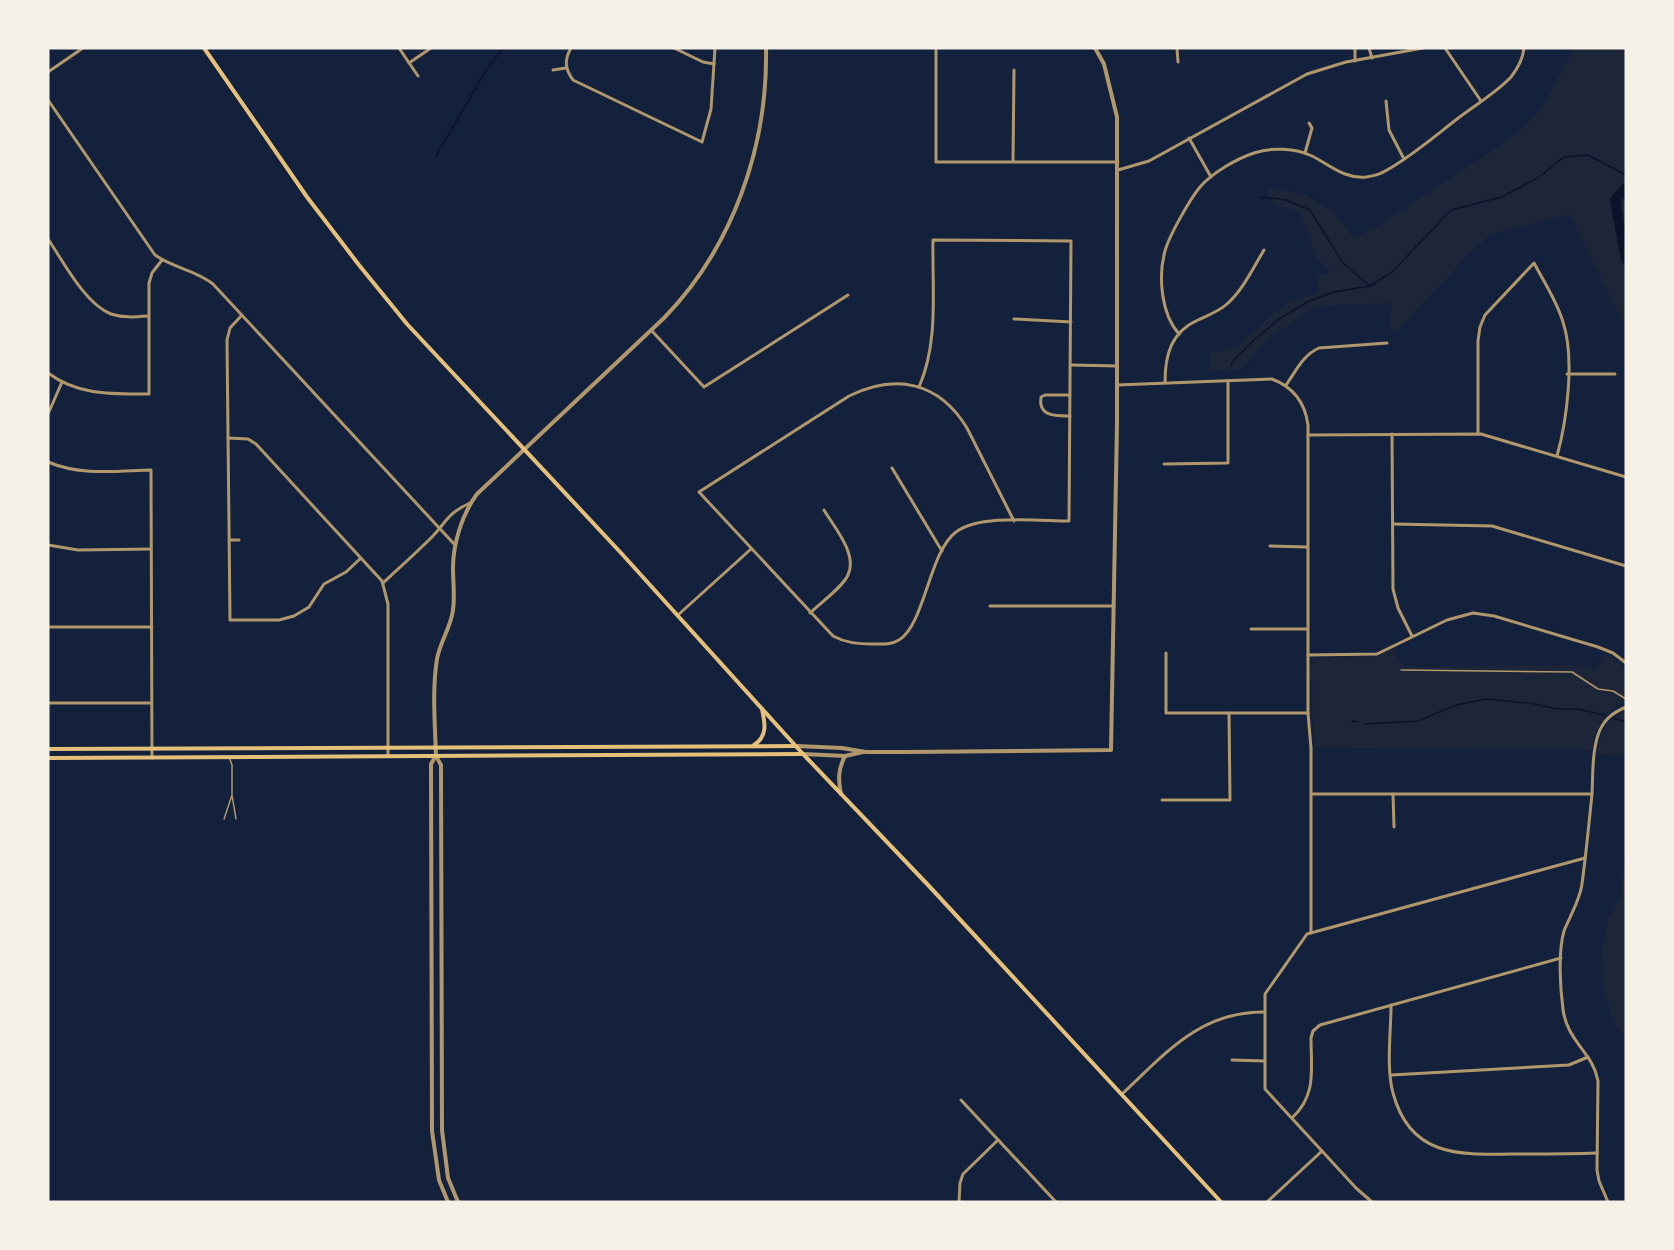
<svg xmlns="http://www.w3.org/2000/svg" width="1674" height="1250" font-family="'Roboto Condensed',sans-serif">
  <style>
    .green { fill: #1d2539 }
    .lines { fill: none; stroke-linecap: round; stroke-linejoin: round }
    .stream { stroke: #0b132b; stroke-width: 1.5 }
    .river { stroke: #0b132b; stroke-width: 10 }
    .service { stroke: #b1986c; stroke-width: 1.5 }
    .minor { stroke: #b1986c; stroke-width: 3 }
    .tertiary { stroke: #b1986c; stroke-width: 4 }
    .secondary { stroke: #e5c07b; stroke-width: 4 }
  </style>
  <rect width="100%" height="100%" fill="#14213d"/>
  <g class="green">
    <polygon points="1574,48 1626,48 1626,324 1622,321 1569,214 1491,234 1471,252 1397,331 1390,329 1391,303 1316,306 1264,342 1242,369 1210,371 1210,354 1237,346 1269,317 1290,301 1318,293 1317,275 1330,271 1316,258 1299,211 1274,205 1267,188 1305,194 1333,211 1354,238 1376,227 1512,137 1542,108"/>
    <path d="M1395 648 1399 661 1407 667 1581 665 1596 670 1604 654C1630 664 1626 675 1626 701 1604 710 1595 728 1592 750L1315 748 1312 707 1313 679 1307 678 1314 658 1374 656Z"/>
    <path d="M1626 710V755L1597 754C1600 733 1606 718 1626 710Z"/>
    <polygon points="1626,847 1626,1036 1614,1026 1603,987 1602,949 1608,919 1621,895"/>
  </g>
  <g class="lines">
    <g class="stream">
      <polyline points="436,156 485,72 503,48"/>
      <polyline points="1261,197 1286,200 1310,210 1343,263 1370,286"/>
      <polyline points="1231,366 1234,360 1251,343 1278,320 1309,301 1334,292 1370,286 1392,272 1451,210 1502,197 1539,177 1564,157 1588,155 1626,175"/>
      <polyline points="1613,718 1626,722"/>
      <polyline points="1352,721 1358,722"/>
      <polyline points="1365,724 1418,721 1456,705 1487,699 1535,704 1557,709 1578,709 1604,715"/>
    </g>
    <polyline class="river" points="1626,188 1615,200 1626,260"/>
    <g class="service">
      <polyline points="1401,670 1572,672 1598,689 1613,691 1626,699"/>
      <polyline points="229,757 232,765 232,794"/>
      <polyline points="224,819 232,795 236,819"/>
    </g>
    <g class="minor">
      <polyline points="399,48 418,76"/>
      <path d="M571 48C564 60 565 69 573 80L702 142 711 109 715 48"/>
      <polyline points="674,48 703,62 714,64"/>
      <polyline points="936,48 936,162 1118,162"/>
      <polyline points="1177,48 1178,62"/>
      <polyline points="1355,48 1355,61"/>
      <polyline points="1369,48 1372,58"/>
      <polyline points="1445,48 1481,101"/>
      <polyline points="409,63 431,48"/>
      <polyline points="553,70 566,68"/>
      <polyline points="48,72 83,48"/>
      <path d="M48 100 155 255C173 268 196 270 213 284L455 545"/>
      <polyline points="1386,101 1389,130 1404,159"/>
      <polyline points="1189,138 1211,177"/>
      <polyline points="1305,153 1312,128 1309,123"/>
      <polyline points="1013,161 1014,70"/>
      <polyline points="1118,170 1149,161 1307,74 1346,62 1423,48"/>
      <path d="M48 239C63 261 85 304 111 314 123 318 135 317 148 316"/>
      <polyline points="242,315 230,328 227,340 230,620 279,620 294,616 309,607 324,584 346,572 361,558"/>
      <polyline points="1014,319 1071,322"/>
      <polyline points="651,330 704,387 848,295"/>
      <path d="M1179 334C1161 314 1158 276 1165 251 1169 236 1190 199 1200 187 1212 173 1236 159 1254 153 1272 147 1295 148 1312 156 1330 165 1344 179 1366 177 1373 176 1381 174 1387 170 1412 156 1435 136 1457 119 1475 105 1496 93 1511 77 1518 68 1523 59 1524 48"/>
      <polyline points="1071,365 1117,366"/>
      <path d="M48 373C79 396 113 394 149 394V283L152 273 162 260"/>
      <polyline points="1567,374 1615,374"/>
      <path d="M1165 382C1165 355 1171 332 1198 320 1208 315 1218 312 1227 304 1243 290 1253 268 1264 250"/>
      <path d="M1117 385 1272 379C1293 387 1305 402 1308 425V713L1311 748V933"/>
      <path d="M1286 385C1296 371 1303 355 1319 348L1387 343"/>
      <path d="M919 387C939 342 932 289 933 240L1071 241 1069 521C1039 521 980 514 956 532 929 552 925 624 899 640 891 645 882 644 872 644 858 644 846 643 833 636L699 492 849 396C896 373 939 382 967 428L1014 521"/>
      <polyline points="48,414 62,382"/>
      <path d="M1070 416C1056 416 1038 417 1041 397L1045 395H1070"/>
      <polyline points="1392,434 1393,589 1398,608 1412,636"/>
      <path d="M1478 434V341L1480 327 1485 315 1534 263C1544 282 1557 301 1563 322 1575 358 1567 420 1557 456"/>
      <polyline points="1308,435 1481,434 1626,477"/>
      <polyline points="228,438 248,439 256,444 382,581 388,604 388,756"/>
      <path d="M48 462C81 476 116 471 151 470L152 758"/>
      <polyline points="1164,464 1228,463 1228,381"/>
      <polyline points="892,468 942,551"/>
      <polyline points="1393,524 1492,526 1626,566"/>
      <polyline points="230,540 239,540"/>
      <polyline points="48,545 78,550 151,549"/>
      <polyline points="1270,546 1307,547"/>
      <path d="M383 583C399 568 416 553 432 537 447 521 448 513 470 503"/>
      <polyline points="990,606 1113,606"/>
      <path d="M810 613C820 603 842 588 848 575 858 554 834 527 824 510"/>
      <polyline points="678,615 751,549"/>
      <polyline points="48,627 152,627"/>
      <polyline points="1251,629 1307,629"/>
      <polyline points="1166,653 1166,713 1308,713"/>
      <polyline points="1308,655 1377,654 1447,620 1473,613 1494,616 1598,647 1613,653 1626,663"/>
      <polyline points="48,703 151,703"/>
      <polyline points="1311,794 1592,794"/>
      <polyline points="1393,794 1394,827"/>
      <polyline points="1162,800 1230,800 1229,713"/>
      <path d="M1391 1005C1391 1032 1386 1067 1393 1093 1410 1157 1459 1155 1514 1154 1542 1154 1569 1154 1597 1153"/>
      <polyline points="1232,1060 1265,1061"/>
      <polyline points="1391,1075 1569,1065 1588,1057"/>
      <path d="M1122 1094C1165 1054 1199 1012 1263 1012"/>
      <polyline points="961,1100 1056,1202"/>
      <path d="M1292 1118C1317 1095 1311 1069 1311 1038L1313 1031 1320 1025 1561 958"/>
      <polyline points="959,1202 960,1183 963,1174 998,1140"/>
      <polyline points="1267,1202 1322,1151"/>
      <polyline points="1372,1202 1356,1188 1265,1089 1265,994 1307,934 1585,858"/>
      <path d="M1608 1202 1599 1181 1597 1170 1598 1081C1593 1052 1567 1042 1563 1009 1560 987 1558 952 1564 931 1570 916 1580 900 1582 884 1586 854 1589 824 1592 794 1593 774 1592 754 1598 735 1603 720 1612 713 1626 707"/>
    </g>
    <g class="tertiary">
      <polyline points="797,746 842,748 866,752 905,752 1111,750 1117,423 1117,117 1104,64 1095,48"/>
      <polyline points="803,754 845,756 863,752"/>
      <polyline points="435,757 431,764 432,1131 439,1180 448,1202"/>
      <path d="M841 794C838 779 838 770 845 756"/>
      <path d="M458 1202 448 1178 442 1130 441 765 436 756C435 724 432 690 437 659 440 642 451 627 453 610 455 596 453 582 453 568 453 544 462 514 477 494L664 318C733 247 768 146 766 48"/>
    </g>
    <g class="secondary">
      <polyline points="204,48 307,197 359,265 407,324 622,554 803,754 929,886 1221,1202"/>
      <path d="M754 745C768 736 765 723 762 709"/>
      <polyline points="48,749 796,746"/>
      <polyline points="48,758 802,754"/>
    </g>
  </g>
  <rect width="1674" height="1250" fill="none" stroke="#f6f1e7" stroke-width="99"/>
</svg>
